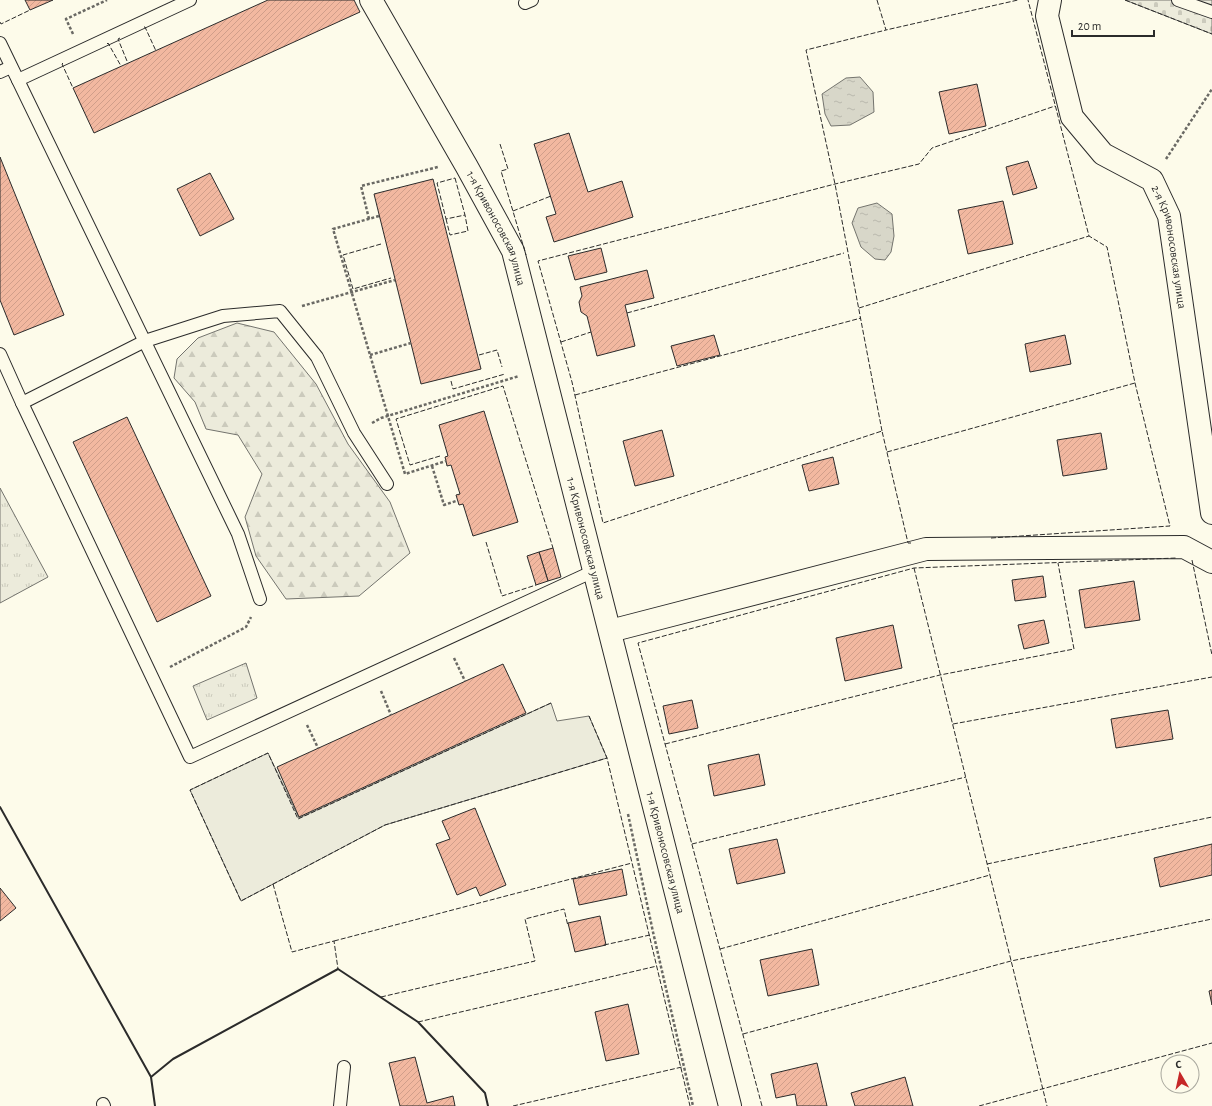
<svg xmlns="http://www.w3.org/2000/svg" width="1212" height="1106" font-family="'Alegreya Sans',sans-serif">
  <style>
    .grass { fill: url(#grass-tufts); stroke: #74746e }
    .forest { fill: url(#forest-firs); stroke: #74746e }
    .cemetery { fill: url(#cemetery-stones); stroke: #74746e }
    .garden { fill: #ecebdb; stroke: #74746e }
    .water { fill: url(#water-ripples); stroke: #74746e }
    .building { fill: url(#building-hatch); stroke: #2b2b2b }
    .lines { fill: none; stroke-linecap: round; stroke-linejoin: round }
    .service-casing { stroke: #2b2b2b; stroke-width: 14 }
    .minor-casing { stroke: #2b2b2b; stroke-width: 24 }
    .path { stroke: #6a6964; stroke-width: 2.5; stroke-dasharray: 3 2; stroke-linecap: butt }
    .service { stroke: #fdfbea; stroke-width: 12 }
    .minor { stroke: #fdfbea; stroke-width: 22 }
    .fence { stroke: #2b2b2b; stroke-width: 1; stroke-dasharray: 5 2; stroke-linecap: butt }
    .wall { stroke: #2b2b2b; stroke-width: 2 }
    .labels { text-anchor: middle; stroke-width: 3; stroke-linejoin: round; paint-order: stroke }
    .street-label { font-size: 12px; fill: #2b2b2b; stroke: #fdfbea }
  </style>
  <defs>
    <pattern id="grass-tufts" width="24" height="20" patternUnits="userSpaceOnUse"><rect width="24" height="20" fill="#ecebdb"/><path d="M3 7l-1-3M5 7V3M7 7l1-3M15 17l-1-3M17 17v-4M19 17l1-3" fill="none" stroke="#cbcabc"/></pattern>
    <pattern id="forest-firs" width="22" height="20" patternUnits="userSpaceOnUse"><rect width="22" height="20" fill="#ecebdb"/><path d="M5 1l3.5 6h-7zM16 11l3.5 6h-7z" fill="#cbcabc"/></pattern>
    <pattern id="cemetery-stones" width="16" height="16" patternUnits="userSpaceOnUse"><rect width="16" height="16" fill="#ecebdb"/><path d="M2 7V4a2 2 0 0 1 4 0v3zM10 15v-3a2 2 0 0 1 4 0v3z" fill="#cbcabc"/></pattern>
    <pattern id="water-ripples" width="26" height="14" patternUnits="userSpaceOnUse"><rect width="26" height="14" fill="#d8d7c9"/><path d="M2 4q2-2 4 0t4 0M15 11q2-2 4 0t4 0" fill="none" stroke="#bab9ad"/></pattern>
    <pattern id="building-hatch" width="6" height="6" patternUnits="userSpaceOnUse"><rect width="6" height="6" fill="#f2b8a0"/><path d="M-1 1l2-2M0 6l6-6M5 7l2-2" fill="none" stroke="#d09e8a"/></pattern>
  </defs>
  <rect width="100%" height="100%" fill="#fdfbea"/>
  <g class="grass">
    <polygon points="0,488 48,577 0,603"/>
    <polygon points="246,663 257,698 207,720 193,686"/>
  </g>
  <polygon class="forest" points="237,323 274,332 316,384 348,444 390,502 410,553 359,596 286,599 256,556 245,517 262,474 238,435 206,429 195,402 174,378 177,359 198,338"/>
  <polygon class="cemetery" points="1125,0 1212,0 1212,34"/>
  <polygon class="garden" points="551,703 557,721 589,716 607,758 385,825 241,901 190,790 268,753 299,818"/>
  <g class="water">
    <polygon points="860,77 873,92 874,112 850,125 831,126 825,114 822,94 846,78"/>
    <polygon points="877,203 892,214 894,236 891,252 885,260 875,259 861,247 852,223 858,208"/>
  </g>
  <g class="building">
    <polygon points="25,0 53,0 30,10"/>
    <polygon points="268,0 354,0 360,12 94,133 73,88"/>
    <polygon points="977,84 986,126 949,134 939,92"/>
    <polygon points="569,133 588,192 622,181 633,217 554,242 546,217 556,214 534,144"/>
    <polygon points="0,157 64,315 14,335 0,300"/>
    <polygon points="1028,161 1037,188 1013,195 1006,167"/>
    <polygon points="210,173 234,219 200,236 177,189"/>
    <polygon points="433,179 481,369 421,384 374,194"/>
    <polygon points="1003,201 1013,244 968,254 958,210"/>
    <polygon points="601,248 607,272 575,280 568,256"/>
    <polygon points="647,270 654,298 625,305 635,346 597,356 587,316 581,312 579,302 582,296 580,287"/>
    <polygon points="714,335 720,355 677,366 671,346"/>
    <polygon points="1065,335 1071,364 1030,372 1025,344"/>
    <polygon points="484,411 518,522 473,536 463,504 459,505 456,495 460,494 451,465 447,466 446,461 445,457 448,456 439,425"/>
    <polygon points="127,417 211,596 157,622 73,442"/>
    <polygon points="662,430 674,476 635,486 623,441"/>
    <polygon points="1101,433 1107,469 1063,476 1057,440"/>
    <polygon points="833,457 839,484 809,491 802,465"/>
    <polygon points="553,548 561,577 548,581 539,552"/>
    <polygon points="539,552 548,581 536,585 527,556"/>
    <polygon points="1043,576 1046,597 1015,601 1012,580"/>
    <polygon points="1134,581 1140,620 1085,628 1079,590"/>
    <polygon points="1044,620 1049,643 1024,649 1018,625"/>
    <polygon points="893,625 902,668 845,681 836,638"/>
    <polygon points="503,664 526,713 299,817 277,767"/>
    <polygon points="692,700 698,728 669,734 663,706"/>
    <polygon points="1168,710 1173,739 1116,748 1111,719"/>
    <polygon points="759,754 765,785 714,796 708,765"/>
    <polygon points="475,808 506,885 480,896 476,887 457,895 436,844 450,839 442,821"/>
    <polygon points="777,839 785,873 737,884 729,849"/>
    <polygon points="1212,844 1212,875 1160,887 1154,858"/>
    <polygon points="622,869 627,895 579,905 573,879"/>
    <polygon points="0,888 16,908 0,921"/>
    <polygon points="600,916 606,945 575,952 568,923"/>
    <polygon points="812,949 819,985 768,996 760,960"/>
    <polygon points="1212,990 1212,1005 1209,991"/>
    <polygon points="628,1004 639,1054 606,1061 595,1012"/>
    <polygon points="415,1057 427,1103 453,1096 455,1106 400,1106 389,1063"/>
    <polygon points="817,1063 827,1106 797,1106 795,1094 776,1098 771,1074"/>
    <polygon points="905,1077 913,1106 855,1106 851,1093"/>
  </g>
  <g class="lines">
    <g class="service-casing">
      <g id="service">
        <polyline points="1178,0 1212,12"/>
        <polyline points="525,3 532,0"/>
        <polyline points="0,43 238,534 260,599"/>
        <polyline points="0,72 11,67"/>
        <polyline points="18,80 190,0"/>
        <polyline points="0,354 22,403 145,341 223,316 280,311 317,357 354,433 387,484"/>
        <polyline points="22,403 190,757 594,571"/>
        <polyline points="103,1104 104,1106"/>
        <polyline points="340,1106 344,1067"/>
      </g>
    </g>
    <g class="minor-casing">
      <g id="minor">
        <path id="s1" d="M371 0 467 167 513 251 730 1106"/>
        <path id="s2" d="M1050 0 1047 16 1072 117 1103 154 1152 180 1169 216 1212 513"/>
        <polyline points="610,631 926,549 1184,547 1212,562"/>
      </g>
    </g>
    <g class="path">
      <polyline points="73,34 66,19 107,0"/>
      <polyline points="1166,159 1212,89"/>
      <polyline points="379,216 333,229 405,474 446,461"/>
      <polyline points="369,219 361,186 438,167"/>
      <polyline points="302,306 395,280"/>
      <polyline points="370,355 411,343"/>
      <polyline points="372,423 381,418 519,376"/>
      <polyline points="432,466 444,505 456,501"/>
      <polyline points="454,658 465,681"/>
      <polyline points="170,667 246,627 251,617"/>
      <polyline points="381,691 391,715"/>
      <polyline points="307,725 318,748"/>
      <polyline points="628,814 653,932 693,1106"/>
    </g>
    <use href="#service" class="service"/>
    <use href="#minor" class="minor"/>
    <g class="fence">
      <polyline points="877,0 886,30 1018,0"/>
      <polyline points="1125,0 1212,34"/>
      <polyline points="0,22 1,24 30,10"/>
      <polyline points="144,27 145,27 156,51"/>
      <polyline points="120,38 118,39 127,61"/>
      <polyline points="107,44 108,43 121,66"/>
      <polyline points="63,63 62,64 73,88"/>
      <polyline points="500,144 508,169 501,171 526,255"/>
      <polygon points="455,178 465,215 446,219 437,183"/>
      <polyline points="513,211 551,196"/>
      <polyline points="446,219 450,235 468,231 465,215"/>
      <polyline points="381,244 343,255 353,289 391,278"/>
      <polyline points="859,308 1089,236"/>
      <polyline points="627,313 844,253"/>
      <polyline points="561,342 591,332"/>
      <polyline points="479,355 497,350 502,367"/>
      <polyline points="451,381 453,389 505,374"/>
      <polyline points="575,395 861,318"/>
      <polyline points="882,431 835,184 806,50 886,30"/>
      <polyline points="887,452 1135,383"/>
      <polyline points="440,456 410,465 396,419 503,386 553,548"/>
      <polyline points="991,538 1170,526 1135,383 1107,247 1089,236 1028,0"/>
      <polyline points="486,542 502,596 536,585"/>
      <polyline points="911,543 908,543 882,431 603,523 572,382 538,261 835,184 919,164 932,148 1055,106"/>
      <polyline points="1192,560 1212,655"/>
      <polyline points="914,568 1047,1106"/>
      <polyline points="551,703 298,819 268,753 190,790 241,901 385,825 607,758"/>
      <polyline points="589,716 607,758 690,1106"/>
      <polyline points="953,724 1212,677"/>
      <polyline points="665,744 940,675 1074,649 1058,563"/>
      <polyline points="692,844 966,777"/>
      <polyline points="987,864 1212,817"/>
      <polyline points="273,884 292,952 334,941 338,969"/>
      <polyline points="334,941 632,863"/>
      <polyline points="604,945 650,935"/>
      <polyline points="720,949 990,875"/>
      <polyline points="381,997 535,961 525,919 564,909 568,926"/>
      <polyline points="418,1022 657,966"/>
      <polyline points="743,1034 1011,961 1212,919"/>
      <polyline points="513,1106 682,1067"/>
      <polyline points="762,1106 638,643 914,568 1177,558"/>
      <polyline points="979,1106 1212,1043"/>
    </g>
    <g class="wall">
      <polyline points="0,807 151,1077 155,1106"/>
      <polyline points="151,1077 173,1059 338,969 418,1022 485,1093 488,1106"/>
    </g>
  </g>
  <g class="labels">
    <g class="street-label">
      <text dy="4" stroke="none"><textPath href="#s1" startOffset="261">1-я Кривоносовская улица</textPath></text>
      <text dy="4" stroke="none"><textPath href="#s2" startOffset="294">2-я Кривоносовская улица</textPath></text>
      <text dy="4" stroke="none"><textPath href="#s1" startOffset="585">1-я Кривоносовская улица</textPath></text>
      <text dy="4" stroke="none"><textPath href="#s1" startOffset="909">1-я Кривоносовская улица</textPath></text>
    </g>
  </g>
  <g transform="translate(1180 1074) rotate(351)"><circle r="19" fill="#fdfbea" stroke="#a9a89e"/>
  <path d="M0-3L7 15L0 10L-7 15Z" fill="#c62828"/>
  <text y="-6" font-size="11" font-weight="bold" text-anchor="middle" fill="#2b2b2b">С</text>
  </g>
  <path d="M1072 30v6h82v-6" fill="none" stroke="#2b2b2b" stroke-width="2"/>
  <text x="1078" y="30" font-size="12" fill="#2b2b2b" stroke="#fdfbea" stroke-width="3" paint-order="stroke">20 m</text>
</svg>
